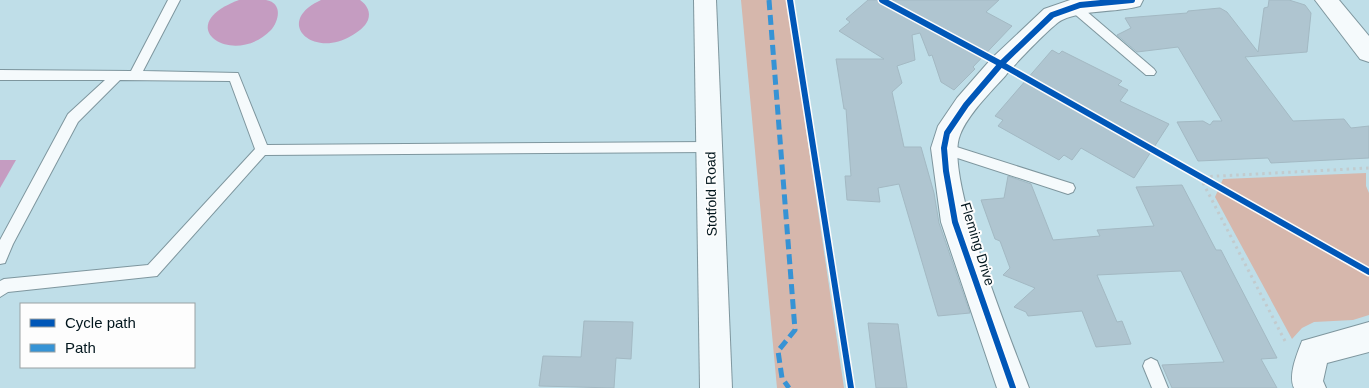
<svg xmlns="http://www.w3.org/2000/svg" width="1369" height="388" font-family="Arial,sans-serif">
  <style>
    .green { fill: #d6b7ac }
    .water { fill: #c59cc1 }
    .building { fill: #afc5d0; stroke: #a3b9c3 }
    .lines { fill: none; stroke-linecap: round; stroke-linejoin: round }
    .lane-casing { stroke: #7e969e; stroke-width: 2 }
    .street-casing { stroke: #7e969e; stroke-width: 2 }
    .secondary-casing { stroke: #7e969e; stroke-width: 2 }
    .path { stroke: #c2cbce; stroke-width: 3; stroke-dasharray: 2.5 4; stroke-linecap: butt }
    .lane { fill: #f5fafc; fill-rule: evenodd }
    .street { fill: #f5fafc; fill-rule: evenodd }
    .secondary { fill: #f5fafc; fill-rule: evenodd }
    .quiet { stroke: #3693d5; stroke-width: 5; stroke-dasharray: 10 5; stroke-linecap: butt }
    .cycleway-casing { stroke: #fdfdfd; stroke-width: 9 }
    .cycleway { stroke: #0057b8; stroke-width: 6 }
    .labels { text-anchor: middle; stroke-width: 4; stroke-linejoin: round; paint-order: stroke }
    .street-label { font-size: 14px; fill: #02161d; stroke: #fdfdfd }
  </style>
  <rect width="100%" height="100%" fill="#bfdee8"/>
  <g class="green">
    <polygon points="741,0 787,0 844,388 777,388"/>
    <polygon points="1366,173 1366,186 1369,193 1369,315 1353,320 1314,322 1302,328 1292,339 1215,197 1223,179"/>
  </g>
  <g class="water">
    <path d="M239 0C248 0 258 0 266 0 283 3 279 21 271 30 233 69 169 26 239 0Z"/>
    <path d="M321 0H360C367 5 371 12 368 20 365 27 358 32 351 36 313 59 273 22 321 0Z"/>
    <polygon points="0,160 16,160 0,188"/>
  </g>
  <g class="building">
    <polygon points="868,0 999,0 986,12 1012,26 973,67 975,69 954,90 941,82 932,55 929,56 920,33 912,35 915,60 897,66 902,83 892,92 904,147 921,147 934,193 939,223 970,313 938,316 899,184 878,188 880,202 847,200 845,176 851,176 846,109 844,109 836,59 884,59 839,31 850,22 846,19"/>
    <polygon points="1269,0 1289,0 1305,5 1311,13 1307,52 1245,57 1293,121 1344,119 1351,128 1369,126 1369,158 1271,163 1268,158 1198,161 1177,122 1203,121 1210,125 1213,121 1222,121 1178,47 1137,52 1117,35 1131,28 1125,18 1187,13 1188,11 1220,8 1227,12 1258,52 1264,8 1268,7"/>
    <polygon points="1052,50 1059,54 1062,51 1122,81 1118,85 1128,90 1120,101 1169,124 1134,178 1081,148 1072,160 1064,155 1059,160 998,126 1003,120 995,116"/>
    <polygon points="1008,176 1031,184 1053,240 1100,236 1097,230 1154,226 1136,187 1182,185 1216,250 1221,250 1277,358 1261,359 1277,388 1172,388 1162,365 1224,362 1181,271 1097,275 1117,322 1122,321 1131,344 1096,347 1082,311 1028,316 1026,312 1014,307 1035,288 1003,275 1010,268 1000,241 995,239 981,200 1004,198"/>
    <polygon points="584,321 633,322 631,359 616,358 614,388 539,386 543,356 581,357"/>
    <polygon points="868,323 898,324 907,388 876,388"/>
  </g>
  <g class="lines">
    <g class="lane-casing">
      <g id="lane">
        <polygon points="168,0 180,0 143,71 238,73 267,145 710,142 715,143 717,147 715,151 710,152 265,155 157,276 8,292 0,297 0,281 4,279 148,265 255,149 230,81 120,80 78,122 13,244 5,263 0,264 0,240 68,114 105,80 0,80 0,70 131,71"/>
        <polygon points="1074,3 1078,4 1154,69 1156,72 1154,75 1146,75 1070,10 1068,7"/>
        <polygon points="944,143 1073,184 1075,188 1073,192 1068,194 939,152 937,148 939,144"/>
        <polygon points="1151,358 1157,361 1168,388 1152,388 1143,366 1145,361"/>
      </g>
    </g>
    <g class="street-casing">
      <g id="street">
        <path d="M1070 0H1143L1140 6C1114 13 1087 9 1062 20 1053 24 1014 65 1006 75 991 92 968 114 960 135 943 175 1012 342 1029 388H997L941 222 931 148 938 126 957 98 992 58 1044 9Z"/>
        <polygon points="1315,0 1339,0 1369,36 1369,62 1360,59"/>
        <path d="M1369 322V352L1327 363 1323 381 1326 388H1294C1288 375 1297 354 1302 341Z"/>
      </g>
    </g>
    <g class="secondary-casing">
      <polygon id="secondary" points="694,0 716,0 732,388 700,388"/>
    </g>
    <polyline class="path" points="1285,341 1200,177 1369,168"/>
    <use href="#lane" class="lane"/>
    <use href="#street" class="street"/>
    <use href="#secondary" class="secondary"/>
    <polyline class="quiet" points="769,0 795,330 778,351 782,378 789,388"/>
    <g class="cycleway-casing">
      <g id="cycleway">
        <polyline points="790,0 851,388"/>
        <polyline points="882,0 1001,64 1369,272"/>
        <polyline points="1013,388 955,222 946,171 944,148 947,133 966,105 1001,64 1052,15 1080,5 1132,0"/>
      </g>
    </g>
    <use href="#cycleway" class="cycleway"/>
  </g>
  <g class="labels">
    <g class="street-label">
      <text transform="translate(711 194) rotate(-91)" y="5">Stotfold Road</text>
      <text transform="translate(978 244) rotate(73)" y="5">Fleming Drive</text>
    </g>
  </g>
  <rect x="20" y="303" width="175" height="65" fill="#fdfdfd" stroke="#99a1a3"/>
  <rect x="30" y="319" width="25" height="8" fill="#0057b8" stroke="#99a1a3"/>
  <text x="65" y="328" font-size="15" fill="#02161d">Cycle path</text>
  <rect x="30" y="344" width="25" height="8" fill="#3693d5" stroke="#99a1a3"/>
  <text x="65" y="353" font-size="15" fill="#02161d">Path</text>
</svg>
